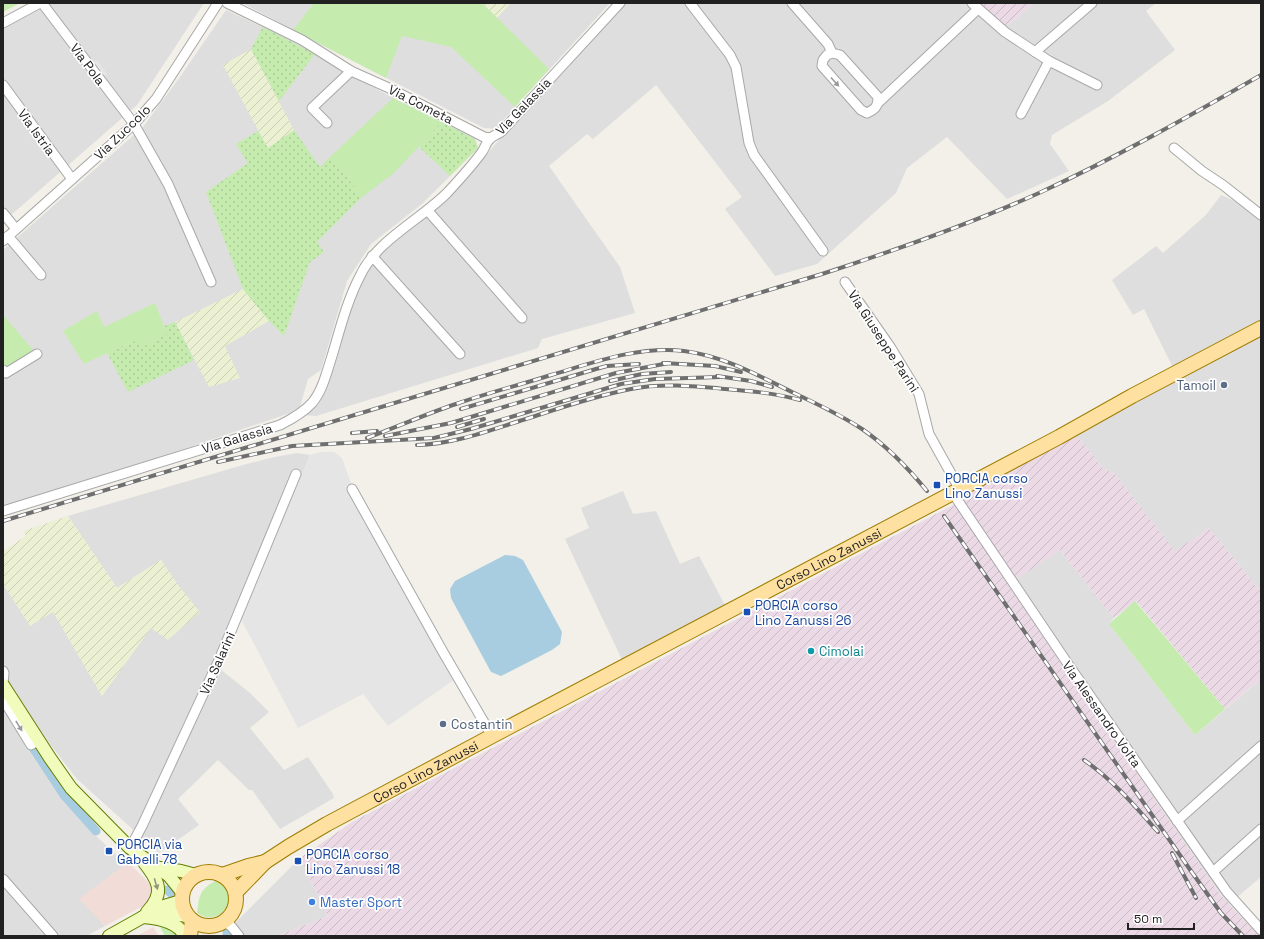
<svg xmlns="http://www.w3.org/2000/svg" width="1264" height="939" font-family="'Space Grotesk',sans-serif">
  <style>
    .residential { fill: #dfdede }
    .commercial { fill: #f2dcd7 }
    .industrial { fill: url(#industrial-furrows) }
    .farmland { fill: url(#farmland-furrows) }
    .grass { fill: #c5ecae }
    .garden { fill: url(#garden-dots) }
    .parking { fill: #e5e5e5 }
    .water { fill: #a8cce0 }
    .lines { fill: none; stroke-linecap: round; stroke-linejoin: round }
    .canal { stroke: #a8cce0; stroke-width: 9 }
    .street-casing { stroke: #a8a8a8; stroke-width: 11 }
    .secondary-casing { stroke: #627f02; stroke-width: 14 }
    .primary-casing { stroke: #9f7d00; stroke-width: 16 }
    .street { stroke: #fff; stroke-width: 9 }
    .secondary { stroke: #f1fbbc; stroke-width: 12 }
    .primary { stroke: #fee1a1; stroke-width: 14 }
    .rail-casing { stroke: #6f6f6f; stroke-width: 4 }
    .rail { stroke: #fff; stroke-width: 2.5; stroke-dasharray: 8; stroke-linecap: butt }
    .oneway { fill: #9b9b9b }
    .oneway2 { fill: #939976 }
    .service-dot { fill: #5c6f8a; stroke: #fff; stroke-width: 1.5 }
    .transit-dot { fill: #1a4fb4; stroke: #fff; stroke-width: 1.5 }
    .culture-dot { fill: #0f9aa8; stroke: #fff; stroke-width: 1.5 }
    .shop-dot { fill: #3f7fe0; stroke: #fff; stroke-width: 1.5 }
    .labels { text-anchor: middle; stroke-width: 3.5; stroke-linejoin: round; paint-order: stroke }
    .street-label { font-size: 13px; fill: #212121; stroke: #fff }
    .service-label { font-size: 13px; fill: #4e5e75; stroke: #fff; text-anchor: end }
    .transit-label { font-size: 13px; fill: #164399; stroke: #fff; text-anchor: start }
    .culture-label { font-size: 13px; fill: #0d838f; stroke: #fff; text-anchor: start }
    .shop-label { font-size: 13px; fill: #366cbe; stroke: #fff; text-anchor: start }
  </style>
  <defs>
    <pattern id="industrial-furrows" width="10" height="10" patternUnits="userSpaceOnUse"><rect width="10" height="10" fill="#ebdae6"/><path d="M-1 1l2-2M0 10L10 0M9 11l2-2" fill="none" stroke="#c9bbc5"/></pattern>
    <pattern id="farmland-furrows" width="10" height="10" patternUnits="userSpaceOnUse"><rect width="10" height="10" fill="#ebf0d3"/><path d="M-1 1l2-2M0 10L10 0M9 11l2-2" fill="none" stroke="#c9ceb5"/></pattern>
    <pattern id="garden-dots" width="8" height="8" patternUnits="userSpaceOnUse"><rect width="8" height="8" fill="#c5ecae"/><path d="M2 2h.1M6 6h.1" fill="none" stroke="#a9ca95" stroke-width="1.8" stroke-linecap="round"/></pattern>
  </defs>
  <rect width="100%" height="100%" fill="#f2f0e8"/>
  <g class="residential">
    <polygon points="52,3 204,3 137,105 3,222 3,29"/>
    <polygon points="242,3 610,3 495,129 484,128 320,44"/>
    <polygon points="625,3 979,3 1006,27 1034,3 1156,3 1146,11 1175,50 1108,101 1052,135 1050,144 1069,171 1007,199 947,137 907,168 896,193 817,264 775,276 725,209 742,197 656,85 593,139 587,134 549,166 620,267 635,313 542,339 538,348 316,416 303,415 318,402 350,310 361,283 379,255 453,193 505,133"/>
    <polygon points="226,10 301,45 380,91 475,139 478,148 423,203 371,244 347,281 321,370 308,379 299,410 160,457 3,506 3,250 143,127 180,77"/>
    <polygon points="1221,195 1244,205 1261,217 1261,326 1175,372 1144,309 1133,315 1112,280 1156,246 1163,253 1206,215"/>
    <polygon points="1261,333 1261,592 1209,528 1175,552 1115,474 1103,468 1073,431"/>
    <polygon points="297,453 310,455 220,669 250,693 269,712 250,728 284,770 308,757 333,794 334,798 280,829 252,790 249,790 218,760 178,799 199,825 159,853 77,779 49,743 3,675 3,584 30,625 53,611 102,696 178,585 161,560 117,588 68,516 243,465 275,457"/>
    <polygon points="623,491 633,514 656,511 680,564 699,556 728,611 624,664 565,539 589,528 581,508"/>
    <polygon points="1060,550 1114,618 1109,624 1195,735 1261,679 1261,877 1229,904 1210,880 1008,584"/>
    <polygon points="3,708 63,798 95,835 126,864 80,899 105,926 86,936 3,936"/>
    <polygon points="300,858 328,916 276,936 245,936 234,924"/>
  </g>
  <g class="commercial">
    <polygon points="126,864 132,866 150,884 153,892 149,901 143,906 105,926 79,899"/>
    <polygon points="153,927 159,936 137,936"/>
  </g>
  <g class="industrial">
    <polygon points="979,3 1034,3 1006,27"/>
    <polygon points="1073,431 1103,468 1115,474 1175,551 1209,528 1261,592 1261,679 1225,709 1136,601 1114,618 1060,550 1008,585 1210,880 1221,895 1259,936 276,936 328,916 300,858 352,822 953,505 957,493"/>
  </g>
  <g class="farmland">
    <polygon points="482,3 511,3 497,18"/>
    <polygon points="251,49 294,130 268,149 223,65"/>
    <polygon points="243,289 269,321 225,346 240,378 209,387 175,322"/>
    <polygon points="68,516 117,588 161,560 178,585 200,612 168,640 151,628 102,696 53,612 30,626 3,584 3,551 26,536 23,531"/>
  </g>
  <g class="grass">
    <polygon points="3,3 20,3 3,12"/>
    <polygon points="314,3 482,3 549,69 515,107 451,47 402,36 386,78 293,30"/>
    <polygon points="393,98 442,122 394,173 362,197 331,156"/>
    <polygon points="155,303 167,334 143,347 133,341 84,364 63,331 97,311 104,327"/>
    <polygon points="3,315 34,351 6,369 3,366"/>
    <polygon points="1135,601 1225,709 1195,735 1109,624"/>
    <path d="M217 880C219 881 223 883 225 885 240 903 217 927 197 913 199 895 200 889 217 880Z"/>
    <polygon points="158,923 165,924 179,936 165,936"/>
  </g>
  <g class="garden">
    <polygon points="263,27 315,54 279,101 251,49"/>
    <polygon points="442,122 475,139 478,148 450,176 419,147"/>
    <polygon points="294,130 320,167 331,156 362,197 317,242 324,252 310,262 284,336 269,321 243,289 206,192 248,163 236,144 258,131 268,148"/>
    <polygon points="175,322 194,360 128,392 107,353 133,341 143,347 167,334 164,326"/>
  </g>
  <g class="parking">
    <polygon points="97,60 107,74 103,77 92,63"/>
    <polygon points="321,452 334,452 342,458 353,489 458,677 388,726 363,694 298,728 241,619 310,455"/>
  </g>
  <polygon class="water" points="505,555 515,556 523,560 562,632 560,644 552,650 501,676 491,672 451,598 450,589 455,581"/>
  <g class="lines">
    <g class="canal">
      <polyline points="34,749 64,795 96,831"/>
      <polyline points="167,890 172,894"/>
      <polyline points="227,933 231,936"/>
    </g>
    <g class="street-casing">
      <g id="street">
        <polyline points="42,3 134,124 168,184 211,282"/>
        <polyline points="227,3 302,40 351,71 389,88 484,137 490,138"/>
        <polyline points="690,3 730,55 736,67 749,143 754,155 823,251"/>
        <path d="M792 3 828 44 832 53 840 55 878 97C878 107 875 109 867 113L861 110 822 66 823 60 827 55 832 53"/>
        <polyline points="972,3 1005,32 1049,61 1097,85"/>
        <polyline points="3,23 40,3"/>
        <polyline points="1035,52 1092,3"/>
        <polyline points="3,85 72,179"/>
        <polyline points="878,103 978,9"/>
        <polyline points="1021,114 1049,61"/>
        <polyline points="327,123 312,108 351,71"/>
        <polyline points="1174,148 1202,171 1223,185 1261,215"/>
        <polyline points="428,211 522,318"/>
        <polyline points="3,213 16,229"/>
        <polyline points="8,236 41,275"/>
        <polyline points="3,241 134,124 156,99 218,3"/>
        <polyline points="372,256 460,354"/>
        <polyline points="845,282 891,348 919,394 929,434 959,488"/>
        <polyline points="3,370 6,373 37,354"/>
        <polyline points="352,489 443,652 492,736"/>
        <polyline points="952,492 1070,667 1213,872 1227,892 1261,930"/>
        <path d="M3 511 280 425C292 419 303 413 312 403 323 390 327 371 332 356 340 329 347 301 360 276 376 241 420 220 447 193 459 180 472 166 482 152 485 148 486 142 490 139 493 135 499 134 502 131L620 3"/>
        <polyline points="3,671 4,673 3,683"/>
        <polyline points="3,699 31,745 39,740"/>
        <polyline points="1177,821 1261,746"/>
        <polyline points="130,848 142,826 219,660 296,474"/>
        <polyline points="1213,872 1261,829"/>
        <polyline points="3,879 53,936"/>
        <polyline points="224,922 231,926 239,936"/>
      </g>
    </g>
    <g class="secondary-casing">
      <g id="secondary">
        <polyline points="3,685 50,758 71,788 130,848 169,876 182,892"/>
        <path d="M143 861C158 880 166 892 147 912"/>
        <polyline points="160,868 181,871 196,875"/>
        <polyline points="154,915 166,913 187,916"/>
        <path d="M143 917C158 918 177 921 185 936"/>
        <polyline points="109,936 150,913 164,906 181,901"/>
      </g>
    </g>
    <g class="primary-casing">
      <g id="primary">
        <circle cx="209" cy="899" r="27"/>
        <polyline points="222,875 248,866 265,862"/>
        <path id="s1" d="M236 892 265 862 288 847 327 824 492 736 1059 437 1132 396 1261 328"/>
        <polyline points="190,936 192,921"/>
      </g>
    </g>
    <use href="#street" class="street"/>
    <use href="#secondary" class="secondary"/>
    <use href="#primary" class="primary"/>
    <g class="rail-casing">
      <g id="rail">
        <polyline points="663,363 715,366 741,372"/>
        <polyline points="717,376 751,381 772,387"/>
        <polyline points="610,381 642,374 671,372"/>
        <polyline points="461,409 596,369 607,366 639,364"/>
        <polyline points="457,427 484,419"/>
        <polyline points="352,433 377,431"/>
        <polyline points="385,436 451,423 616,373 669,363"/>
        <path d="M367 438C397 427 426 414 456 404 487 393 520 385 551 375 595 362 638 346 684 351 724 356 759 376 794 393 817 404 841 415 862 429 887 446 908 468 927 491"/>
        <path d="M417 445C455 444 490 430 526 419 560 408 595 396 631 389 662 383 693 386 725 389 750 391 775 393 800 400"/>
        <polyline points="218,462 292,446 434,438 471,429 621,384 655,379 721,377"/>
        <polyline points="944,516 1191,871 1221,913 1243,936"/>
        <path d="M3 521 822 274C896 250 968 225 1039 193 1115 158 1188 117 1261 75"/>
        <path d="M1084 760C1113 780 1135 806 1158 832"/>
        <polyline points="1172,853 1196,898"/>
      </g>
    </g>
    <use href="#rail" class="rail"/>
  </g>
  <defs><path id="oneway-solid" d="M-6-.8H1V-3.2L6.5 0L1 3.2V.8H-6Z"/></defs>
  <g class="oneway">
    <use href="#oneway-solid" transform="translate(835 82) rotate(48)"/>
    <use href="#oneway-solid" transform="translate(19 726) rotate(58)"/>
  </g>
  <use class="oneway2" href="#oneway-solid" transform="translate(156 884) rotate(74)"/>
  <g class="service-dot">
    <circle cx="1224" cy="385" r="4"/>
    <circle cx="443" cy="724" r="4"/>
  </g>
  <g class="transit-dot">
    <rect x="933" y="481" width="8" height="8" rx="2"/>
    <rect x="743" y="608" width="8" height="8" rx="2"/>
    <rect x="105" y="847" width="8" height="8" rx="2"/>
    <rect x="294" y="857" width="8" height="8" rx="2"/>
  </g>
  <circle class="culture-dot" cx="811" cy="651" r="4"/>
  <circle class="shop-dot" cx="312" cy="902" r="4"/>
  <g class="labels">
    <g class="street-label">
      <text transform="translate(88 64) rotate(53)" y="5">Via Pola</text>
      <text transform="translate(421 104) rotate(27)" y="5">Via Cometa</text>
      <text transform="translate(523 106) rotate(-46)" y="5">Via Galassia</text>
      <text transform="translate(37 132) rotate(54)" y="5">Via Istria</text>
      <text transform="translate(122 132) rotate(-44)" y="5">Via Zuccolo</text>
      <text transform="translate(884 341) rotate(57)" y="5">Via Giuseppe Parini</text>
      <text transform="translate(237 438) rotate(-17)" y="5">Via Galassia</text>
      <text dy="5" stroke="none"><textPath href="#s1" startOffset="682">Corso Lino Zanussi</textPath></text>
      <text transform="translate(217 663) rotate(-66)" y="5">Via Salarini</text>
      <text transform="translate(1102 714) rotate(55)" y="5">Via Alessandro Volta</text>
      <text dy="5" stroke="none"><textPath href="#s1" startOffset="226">Corso Lino Zanussi</textPath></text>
    </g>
    <g class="service-label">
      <text x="1216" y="390">Tamoil</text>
      <text x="451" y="729" text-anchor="start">Costantin</text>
    </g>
    <g class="transit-label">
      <text x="945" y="483">PORCIA corso<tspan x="945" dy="15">Lino Zanussi</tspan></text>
      <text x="755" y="610">PORCIA corso<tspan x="755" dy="15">Lino Zanussi 26</tspan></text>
      <text x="117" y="849">PORCIA via<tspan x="117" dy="15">Gabelli 78</tspan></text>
      <text x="306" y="859">PORCIA corso<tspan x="306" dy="15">Lino Zanussi 18</tspan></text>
    </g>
    <g class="culture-label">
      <text x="819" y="656">Cimolai</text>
    </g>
    <g class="shop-label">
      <text x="320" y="907">Master Sport</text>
    </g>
  </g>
  <rect width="1264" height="939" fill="none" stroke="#212121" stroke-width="8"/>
  <path d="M1128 923v6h66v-6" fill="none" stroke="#212121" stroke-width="2"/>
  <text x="1134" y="923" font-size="12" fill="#212121" stroke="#ffffff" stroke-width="3" paint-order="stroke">50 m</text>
</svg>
